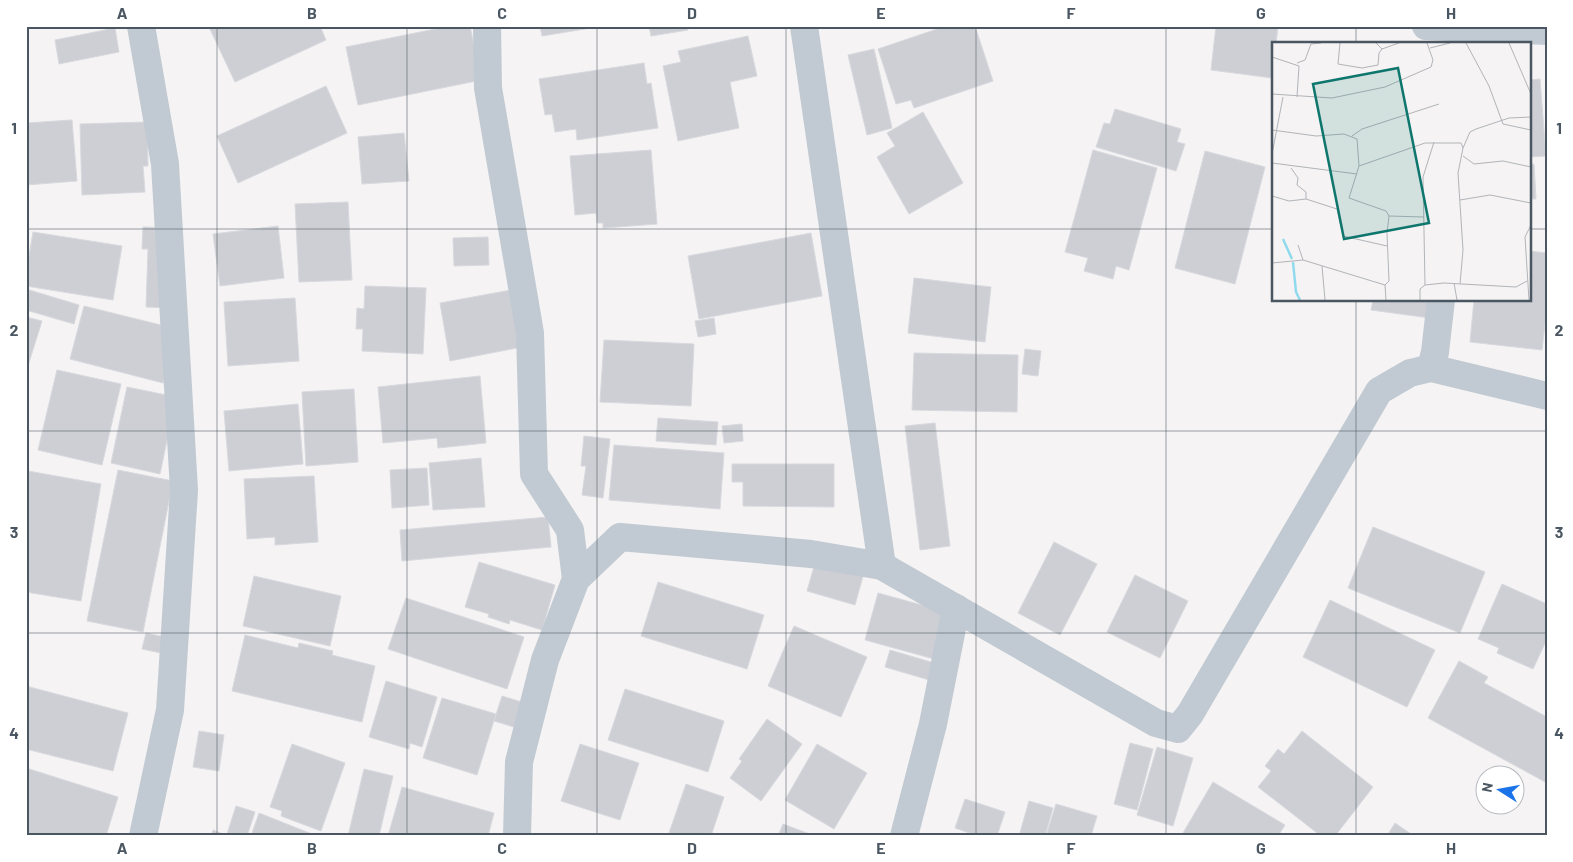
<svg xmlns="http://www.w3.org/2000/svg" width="1573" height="862" font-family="Barlow,sans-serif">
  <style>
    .building { fill: #cdcfd5; stroke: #d7d9de }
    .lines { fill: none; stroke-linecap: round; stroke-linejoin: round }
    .minor { stroke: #c1cad2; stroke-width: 28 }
    .grid { fill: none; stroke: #4a5661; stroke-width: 1; stroke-opacity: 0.55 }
    .inset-river { fill: none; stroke: #90daee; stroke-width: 2.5 }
    .inset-road { fill: none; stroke: #b1b4b9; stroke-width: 1 }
    .view { fill: #0f766e; fill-opacity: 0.15; stroke: #0f766e; stroke-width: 2.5 }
    .inset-edge { fill: none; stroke: #4a5661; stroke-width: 2.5 }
    .neatline { fill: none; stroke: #4a5661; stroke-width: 2 }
    .grid-label { font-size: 16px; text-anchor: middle; font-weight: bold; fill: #4a5661 }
  </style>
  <rect width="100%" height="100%" fill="#f5f3f3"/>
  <g class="building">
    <polygon points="211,26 320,26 326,40 235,82 209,27"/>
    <polygon points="450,26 470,26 481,80 358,105 346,47"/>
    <polygon points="540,26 603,26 542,36"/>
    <polygon points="649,26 687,26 688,30 651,36"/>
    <polygon points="946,26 975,26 993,81 914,108 911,100 896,104 878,49"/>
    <polygon points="1216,26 1278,26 1276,44 1273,44 1272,78 1211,70"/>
    <polygon points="115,28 119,52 59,64 55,40"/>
    <polygon points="748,36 757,76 730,82 739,128 678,141 663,66 681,62 678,51"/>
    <polygon points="874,49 892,128 867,135 848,55"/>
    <polygon points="644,63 647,84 651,83 658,128 577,140 576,129 555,132 552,114 545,115 539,79"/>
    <polygon points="1540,79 1546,156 1529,157 1529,80"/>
    <polygon points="326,86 347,133 238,183 217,136"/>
    <polygon points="1115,109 1181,129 1177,142 1185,144 1176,171 1096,147 1104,123 1110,124"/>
    <polygon points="923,112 963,183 909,214 877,157 895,146 887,133"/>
    <polygon points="72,120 77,181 26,185 26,123"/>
    <polygon points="147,122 148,166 143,166 145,192 82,195 80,124"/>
    <polygon points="404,133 409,181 362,184 358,137"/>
    <polygon points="651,150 657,224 603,228 603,223 597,223 596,213 575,215 570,156"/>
    <polygon points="1093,150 1157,168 1129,270 1116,266 1113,279 1084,271 1088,258 1065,252"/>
    <polygon points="1205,151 1265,167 1235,284 1175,268"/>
    <polygon points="1534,164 1536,199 1529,199 1529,165"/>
    <polygon points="348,202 352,280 299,282 295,204"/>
    <polygon points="278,226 284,278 220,286 213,234"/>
    <polygon points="143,227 174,228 172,308 146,307 148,249 142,249"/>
    <polygon points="33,232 122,246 113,300 26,286 26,274"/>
    <polygon points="811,233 822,296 699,319 688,256"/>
    <polygon points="488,237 489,265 454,266 453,238"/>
    <polygon points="1529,251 1547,253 1547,308 1542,350 1470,342 1474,300 1529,300"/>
    <polygon points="914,278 991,287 985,342 908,333"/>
    <polygon points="365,286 426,288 423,354 362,351 363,329 356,329 357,308 364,309"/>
    <polygon points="26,289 79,305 74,324 26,310"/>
    <polygon points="511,290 522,347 450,361 440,303"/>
    <polygon points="295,298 299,361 228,366 224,302"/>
    <polygon points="1373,300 1433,300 1430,318 1371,310"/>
    <polygon points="84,306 177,329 163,383 70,359"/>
    <polygon points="26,317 42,321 26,372"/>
    <polygon points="714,318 716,334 698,337 695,321"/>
    <polygon points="604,340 694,344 691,406 600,402"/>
    <polygon points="1025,349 1041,351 1038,376 1022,374"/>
    <polygon points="914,353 1018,355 1017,412 912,410"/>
    <polygon points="57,370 121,384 102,465 38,450"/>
    <polygon points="480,376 486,443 438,448 437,438 383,443 378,387"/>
    <polygon points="127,387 176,397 160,474 111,463"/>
    <polygon points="354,389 358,462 306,466 302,392"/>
    <polygon points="298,404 303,464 229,471 224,411"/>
    <polygon points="658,418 718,422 716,445 656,441"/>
    <polygon points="935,423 950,546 920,550 905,426"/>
    <polygon points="742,424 743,441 724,443 722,426"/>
    <polygon points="584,436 610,439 603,498 582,495 586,466 581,466"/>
    <polygon points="614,445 724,453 720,509 609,500"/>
    <polygon points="481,458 485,507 433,510 429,463"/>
    <polygon points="732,464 834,464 834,507 743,506 743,482 732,482"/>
    <polygon points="427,468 429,505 392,508 390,470"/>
    <polygon points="118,470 173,481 143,632 87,621"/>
    <polygon points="28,471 101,484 81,601 26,592 26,484"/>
    <polygon points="314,476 318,542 275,545 275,537 247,539 244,479"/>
    <polygon points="548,517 551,547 402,561 400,530"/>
    <polygon points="1373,527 1485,572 1460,633 1348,588"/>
    <polygon points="1054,542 1097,564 1060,635 1018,613"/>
    <polygon points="479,562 555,585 542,630 510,620 509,624 488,617 489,614 465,607"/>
    <polygon points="815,563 863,576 855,605 807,591"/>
    <polygon points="1135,575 1188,601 1160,658 1107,632"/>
    <polygon points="254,576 341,596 330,646 243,626"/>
    <polygon points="658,582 764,615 747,669 641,636"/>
    <polygon points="1502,584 1547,604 1547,639 1533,669 1497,653 1499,648 1478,639"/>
    <polygon points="878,593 947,612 934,659 865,640"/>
    <polygon points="406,598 524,637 507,689 388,649"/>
    <polygon points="1330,600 1435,650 1407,707 1303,657"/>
    <polygon points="794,626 867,657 841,717 768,686"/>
    <polygon points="146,633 164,637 161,653 142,649"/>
    <polygon points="245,635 298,648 299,643 333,651 332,655 375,666 362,722 232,691"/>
    <polygon points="890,650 941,665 936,682 885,667"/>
    <polygon points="1459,661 1488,677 1484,683 1547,717 1547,783 1428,718"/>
    <polygon points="386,681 437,697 422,747 410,743 409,749 369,737"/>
    <polygon points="26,686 128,713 113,771 26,749"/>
    <polygon points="625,689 724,721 708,772 608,740"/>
    <polygon points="502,696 525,703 517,728 494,721"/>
    <polygon points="442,698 496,714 477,775 423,758"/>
    <polygon points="767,719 802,744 761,801 730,778 742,761 739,759"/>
    <polygon points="199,731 224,735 219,771 193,767"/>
    <polygon points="1302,731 1373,787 1335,836 1321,836 1258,787 1271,771 1265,766 1278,749 1284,754"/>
    <polygon points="1130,743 1153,749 1137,810 1114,804"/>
    <polygon points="292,744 345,763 321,831 281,816 282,811 270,807"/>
    <polygon points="580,744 639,763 620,820 561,801"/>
    <polygon points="817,744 867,773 834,829 785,800"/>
    <polygon points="1157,747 1193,758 1173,826 1137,815"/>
    <polygon points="26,768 118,797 106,836 36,836 26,833"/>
    <polygon points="364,769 393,776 379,836 348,836"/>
    <polygon points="1213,782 1285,825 1278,836 1188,836 1183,833"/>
    <polygon points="686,784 724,797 711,836 668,836"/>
    <polygon points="402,787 494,813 488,836 388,836"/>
    <polygon points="965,799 1005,812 997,836 978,836 955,828"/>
    <polygon points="1029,801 1053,808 1045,836 1019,836"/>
    <polygon points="1056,804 1097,816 1091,836 1046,836"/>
    <polygon points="236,806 255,812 247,836 233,836 227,834"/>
    <polygon points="259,813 317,836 251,836"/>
    <polygon points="1395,823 1414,836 1387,836"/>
    <polygon points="783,824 815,836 778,836"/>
    <polygon points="213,830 228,836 211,836"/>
  </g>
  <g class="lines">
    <g class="minor">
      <polyline points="141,26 165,164 184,490 170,710 143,836"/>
      <polyline points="487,26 488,88 530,333 534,474 570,530 576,579"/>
      <polyline points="804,26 882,566"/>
      <polyline points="1426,26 1547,31"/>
      <polyline points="1431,368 1435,352 1441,300"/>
      <polyline points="517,836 519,762 545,660 576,579 620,537 811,554 882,566 1156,723 1178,729 1190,714 1379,391 1410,373 1431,368 1547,396"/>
      <polyline points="904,836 933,724 956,608"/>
    </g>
  </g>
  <path class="grid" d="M217 26V836M407 26V836M597 26V836M786 26V836M976 26V836M1166 26V836M1356 26V44M26 229H1273M1529 229H1547M1356 300V836M26 431H1547M26 633H1547"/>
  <g transform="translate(1272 42)">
    <rect width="259" height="259" fill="#f5f3f3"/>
    <path class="inset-river" d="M11 197 20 217M21 220 24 250 28 258"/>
    <path class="inset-road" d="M68 1 66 22 90 26 106 23 107 11 110 7 104 1M194 1 217 44 231 82 259 88M237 1 259 52M158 6 178 1M110 7 127 1M0 15 27 24 25 55M25 21 33 18 39 2 49 1M0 52 60 56 113 45 159 25 161 18 155 1M0 88 44 94 72 92 85 97 87 124 77 156 114 169 117 174 115 191 117 239 113 243 114 258M80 94 90 87 167 62M191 106 198 90 204 87 237 76 259 75M0 112 11 55M191 114 202 122 231 119 259 125M0 121 85 132M87 124 153 101H189L191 106 186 131 191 208 188 242M19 126 26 136 25 143 34 150V157M0 154 17 159 34 157 65 167 71 194 115 204M188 158 218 153 259 161M117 174 152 175M26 203 31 218M0 221 31 218 113 243M50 224 53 258M182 241 185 258M153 243 151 135 162 100M148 258V247L153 243 172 241 244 245 255 239M257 258 253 195 259 183"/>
    <path class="view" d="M126 26 157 181 72 197 41 42Z"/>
    <rect width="259" height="259" class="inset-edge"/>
  </g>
  <rect width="1573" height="862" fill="none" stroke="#ffffff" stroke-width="55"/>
  <g transform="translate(1500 790) rotate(281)"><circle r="24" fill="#ffffff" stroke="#b7bbc0"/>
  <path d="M0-4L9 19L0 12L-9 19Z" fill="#1a73e8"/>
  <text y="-8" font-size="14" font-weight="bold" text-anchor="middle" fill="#4a5661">N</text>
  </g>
  <rect x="28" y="28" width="1518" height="806" class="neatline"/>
  <g class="grid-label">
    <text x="122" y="19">A</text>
    <text x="312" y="19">B</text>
    <text x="502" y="19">C</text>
    <text x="692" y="19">D</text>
    <text x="881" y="19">E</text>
    <text x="1071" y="19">F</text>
    <text x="1261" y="19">G</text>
    <text x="1451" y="19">H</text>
    <text x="14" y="134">1</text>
    <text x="1559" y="134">1</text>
    <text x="14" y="336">2</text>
    <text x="1559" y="336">2</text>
    <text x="14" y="538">3</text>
    <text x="1559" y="538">3</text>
    <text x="14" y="739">4</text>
    <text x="1559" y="739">4</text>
    <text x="122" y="854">A</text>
    <text x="312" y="854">B</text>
    <text x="502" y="854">C</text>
    <text x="692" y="854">D</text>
    <text x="881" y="854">E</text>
    <text x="1071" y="854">F</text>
    <text x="1261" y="854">G</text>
    <text x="1451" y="854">H</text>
  </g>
</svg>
